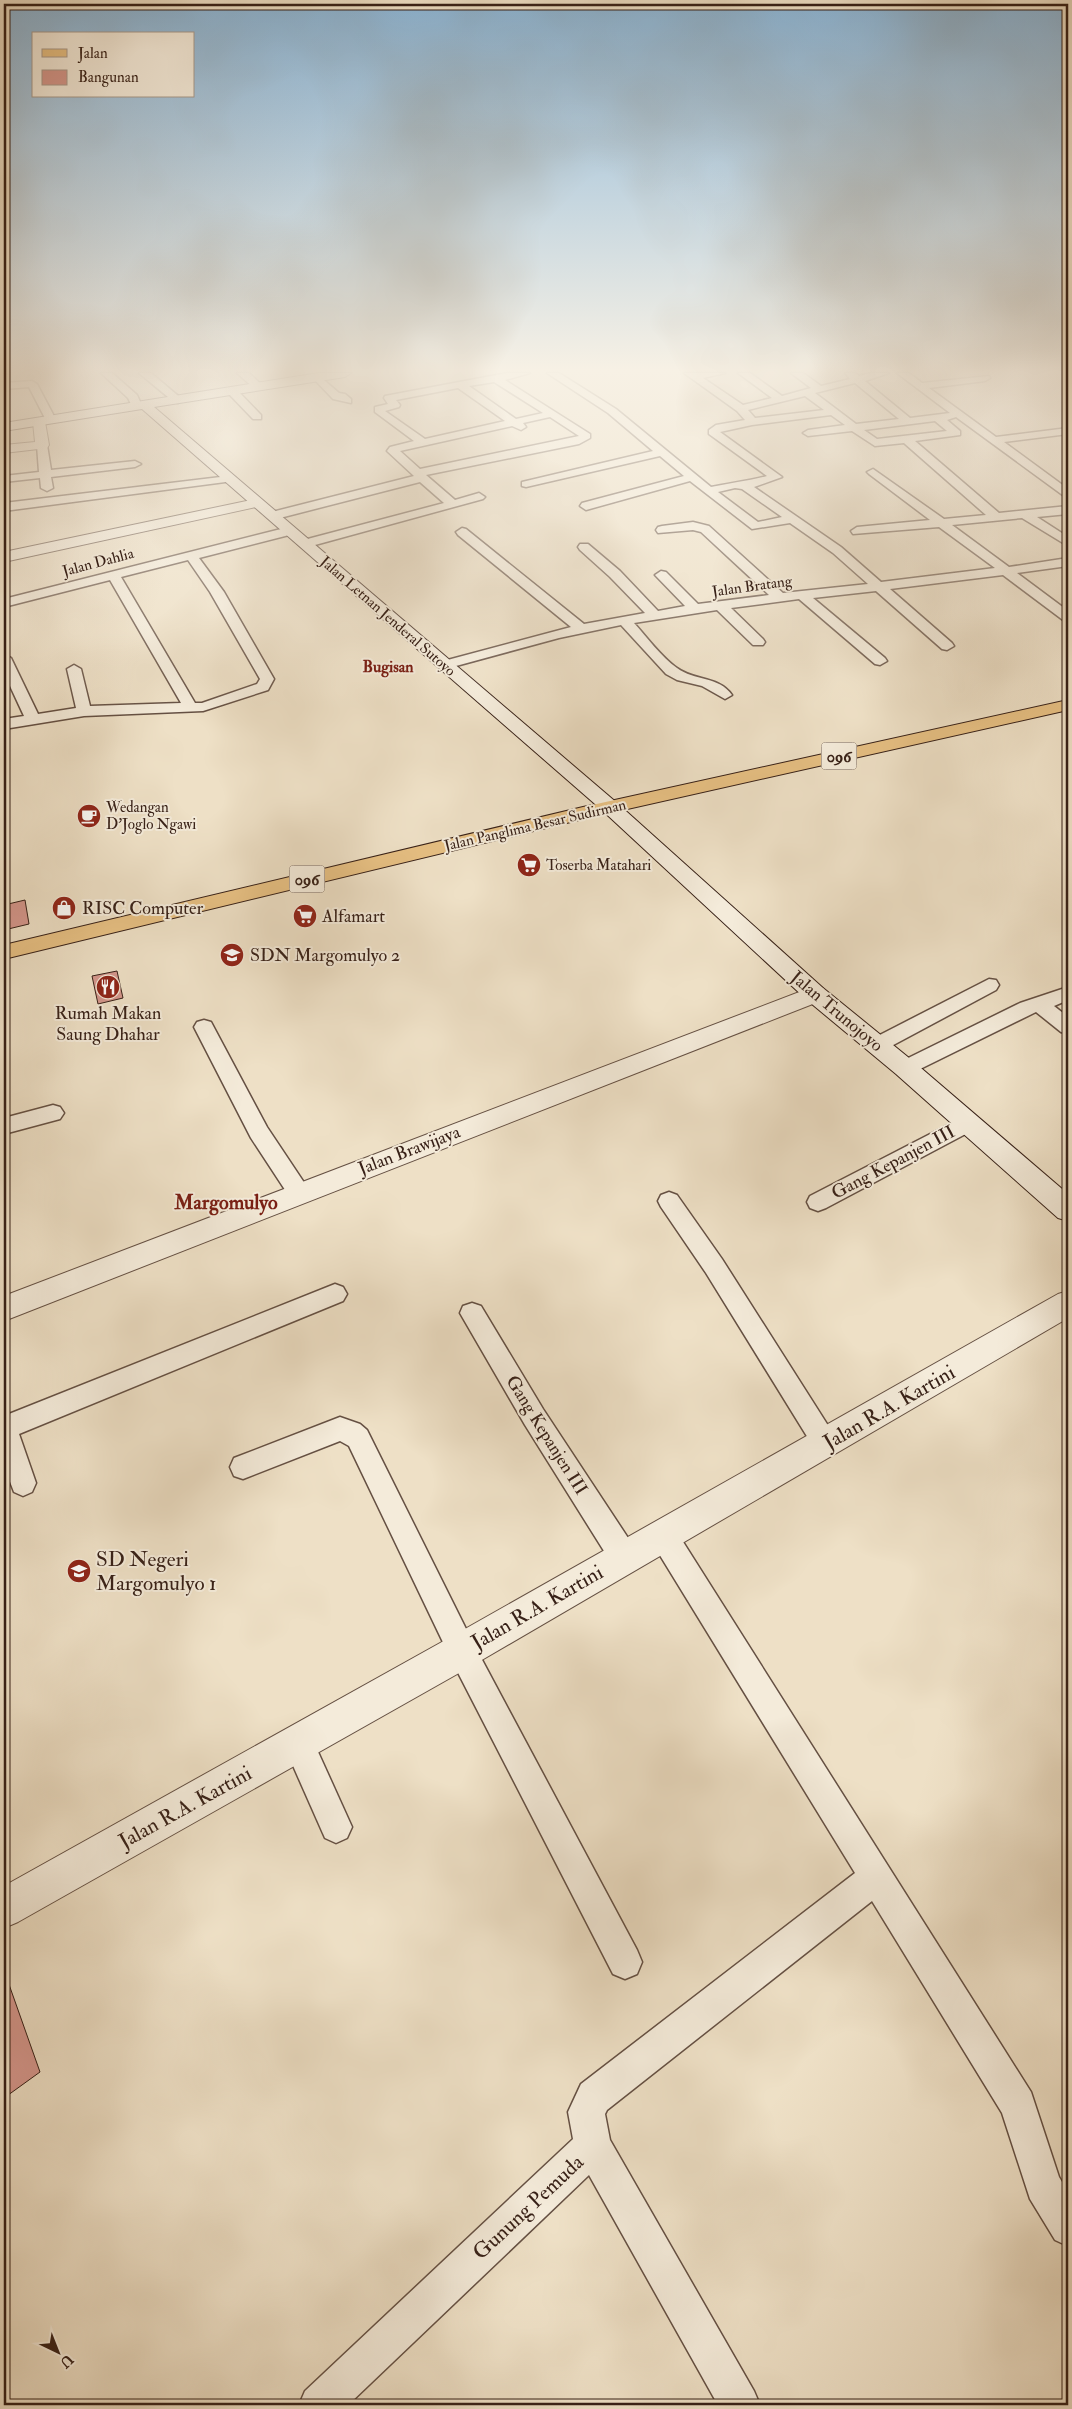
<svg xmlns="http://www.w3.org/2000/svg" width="1072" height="2409" font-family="'IM FELL Double Pica',serif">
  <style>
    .building { fill: #d5978d; stroke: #372017 }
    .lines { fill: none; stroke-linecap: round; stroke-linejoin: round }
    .minor-casing { stroke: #655043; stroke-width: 3 }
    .tertiary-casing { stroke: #655043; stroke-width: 2 }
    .secondary-casing { stroke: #372017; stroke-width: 2 }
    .primary-casing { stroke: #372017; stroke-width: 2 }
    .minor { fill: #f4ebda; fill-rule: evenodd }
    .tertiary { fill: #f4ebda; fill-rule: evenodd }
    .secondary { fill: #f4ebda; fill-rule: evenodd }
    .primary { fill: #e7c083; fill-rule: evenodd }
    .labels { text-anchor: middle; stroke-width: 4; stroke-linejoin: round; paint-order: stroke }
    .far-street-label { font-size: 15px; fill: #372017; stroke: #f4ebda }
    .far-poi-label { font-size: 15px; fill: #372017; stroke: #f4ebda; text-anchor: start }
    .far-neighbourhood-label { font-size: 16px; font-weight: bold; fill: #7a1f14; stroke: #f4ebda }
    .shield { fill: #f4ebda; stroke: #705d52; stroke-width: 1 }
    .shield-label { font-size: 16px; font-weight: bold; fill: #372017 }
    .poi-label { font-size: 18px; fill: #372017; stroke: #f4ebda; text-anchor: start }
    .street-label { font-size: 18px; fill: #372017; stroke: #f4ebda }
    .quarter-label { font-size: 20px; font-weight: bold; fill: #7a1f14; stroke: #f4ebda }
    .near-street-label { font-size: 21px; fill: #372017; stroke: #f4ebda }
    .near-poi-label { font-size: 21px; fill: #372017; stroke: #f4ebda; text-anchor: start }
  </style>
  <rect width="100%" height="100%" fill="#eee0c6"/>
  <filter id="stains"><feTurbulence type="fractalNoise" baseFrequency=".004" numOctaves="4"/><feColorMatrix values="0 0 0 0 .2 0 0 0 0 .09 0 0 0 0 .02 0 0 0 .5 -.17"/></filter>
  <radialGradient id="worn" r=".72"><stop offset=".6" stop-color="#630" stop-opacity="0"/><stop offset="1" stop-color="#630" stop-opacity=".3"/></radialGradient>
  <g class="building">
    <polygon points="25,900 29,924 4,930 4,905"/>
    <polygon points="117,971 123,998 98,1004 92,976"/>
    <polygon points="6,1976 40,2072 4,2098 4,1977"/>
  </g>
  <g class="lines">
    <g class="minor-casing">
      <g id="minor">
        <polygon points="101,373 112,373 137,395 142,406 141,408 133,408 128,398"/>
        <polygon points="139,373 151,373 183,400 178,403 174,402"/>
        <polygon points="237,373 249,373 264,387 255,389"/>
        <path d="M507 373H530L505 380 590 434V438L579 444 426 475 455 500 479 493 485 497 483 499 304 548 298 544 300 541 444 503 420 482 272 520 266 516 268 513 414 476 387 451 390 447 414 441 375 412V407L388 404 384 398 385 396ZM494 382 543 413 516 419 469 386ZM458 388 505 421 425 439 385 411 399 407 400 405 396 400ZM550 417 579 436 420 469 400 451 512 426 521 430 526 427 523 423Z"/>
        <path d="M547 373H559L616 409 711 487C730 483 748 481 767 476L709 434V430L716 425 745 420 737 411 684 373H725L703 378 743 405 772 398 738 373H750L782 396 811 388 791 373H803L821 386 850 379 845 373H855L859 376 871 373H889L865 381 910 418 950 413 897 373H909L922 383 989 376 990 378 985 381 929 388 996 437 1068 428V434L1004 442 1068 489V497L1064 496 956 417 947 420 960 431V435L915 441 999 513 1068 506V514L1037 517 1068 537V546L1022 518 952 525 1009 567 1068 558V566L1017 573 1068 611V621L1063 620 1003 575 890 589 952 643 954 646 947 650 942 649 876 591 813 598 885 658 887 661 880 665 875 664 799 599 731 608 763 639 765 642 763 645H753L717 610 634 623C647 637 661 657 677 668 694 681 719 676 732 695L725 699 702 686 677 680 666 674 621 625 559 638 445 669 440 668 438 665 440 662 571 627 458 535 456 532 462 528 466 529 584 624 645 613 610 577 580 550 578 547 580 544H588L620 571 658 611 685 606 655 575 661 571 666 572 698 604 769 595 701 532 693 530 658 533 656 530 658 527 662 526 693 522 709 526 783 593 868 584 833 553 790 523 752 529 690 481 586 510 580 506 582 503 684 476 660 456 526 487 522 486V482L653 451 608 413ZM855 383 899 419 856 424 815 393ZM805 396 824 410 755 418 748 410ZM831 415 845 425 808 430 803 433 808 436 852 431 875 446 904 443 986 515 944 519 873 469 867 472 869 474 930 520 857 527 851 531 853 534 939 527 995 568 881 582 841 547 754 487 782 477 720 432 752 425ZM935 421 947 431 877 439 864 430ZM735 488 742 489 782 517 758 522 718 492Z"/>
        <polygon points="318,375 339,393 345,394 351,399 351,403 333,399 313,378"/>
        <polygon points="32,381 37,384 56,420 55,422 47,422 29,387 4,389 4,383"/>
        <polygon points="232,388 236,389 261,415 261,419 253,419 228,393 228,389"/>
        <polygon points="42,442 47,445 51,470 135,461 141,464 135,467 51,477 53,488 47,491 41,488 40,478 4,482 4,476 39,472 37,445"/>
        <polygon points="229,476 235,479 233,481 4,511 4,503"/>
        <path d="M289 527 295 531 293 534 199 558 224 592 274 679 268 690 203 711 84 716 4 729V719L24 716 4 673V654L11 658 38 714 76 708 67 669 74 665 81 669 90 706 181 703 110 580 4 607V599ZM188 560 210 592 260 679 257 684 202 703H195L121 577Z"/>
        <polygon points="989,979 996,980 999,985 996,990 884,1050 877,1052 870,1050 867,1045 870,1040"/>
        <polygon points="1068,987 1068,1000 1054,1006 1068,1017 1068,1034 1061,1032 1036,1012 912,1073 905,1075 898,1073 895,1068 898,1063 1020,1003"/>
        <polygon points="204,1020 211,1022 267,1127 307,1187 310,1193 307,1199 299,1202 291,1199 251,1138 194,1027 197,1022"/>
        <polygon points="53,1105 60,1107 64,1113 60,1119 4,1134 4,1118"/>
        <polygon points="967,1115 975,1117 978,1123 975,1129 826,1208 818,1211 810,1208 807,1202 810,1196"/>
        <polygon points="669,1192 677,1195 722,1259 834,1435 838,1443 834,1451 825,1455 816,1451 706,1273 661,1207 658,1201 661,1195"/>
        <polygon points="335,1284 343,1287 347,1294 343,1301 19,1434 36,1483 32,1492 23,1496 14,1492 4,1466 4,1416"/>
        <polygon points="472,1303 481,1306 543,1409 634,1547 638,1557 634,1567 624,1571 614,1567 525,1425 460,1313 463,1306"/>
        <polygon points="340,1417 360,1424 367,1430 472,1641 637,1950 642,1962 637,1974 625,1979 613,1974 452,1661 349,1446 340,1441 243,1479 234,1476 230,1467 234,1458"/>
        <polygon points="663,1522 673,1526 1031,2092 1059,2177 1068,2192 1068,2246 1055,2240 1030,2199 1002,2113 872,1901 607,2110 605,2114 610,2140 754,2391 760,2405 718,2405 589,2175 348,2405 299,2405 305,2391 573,2139 568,2112 581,2084 855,1873 653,1544 649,1535 653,1526"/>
        <polygon points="298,1728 309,1732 352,1827 347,1838 336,1843 325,1838 283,1743 287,1732"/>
      </g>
    </g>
    <g class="tertiary-casing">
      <g id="tertiary">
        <polygon points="39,418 45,422 49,445 47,448 4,453 4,445 35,442 33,422"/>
        <polygon points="256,499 261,500 263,503 261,506 4,562 4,552"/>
        <polygon points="815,986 823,988 827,994 823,1000 4,1321 4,1296"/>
        <polygon points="1068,1291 1068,1318 475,1664 18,1922 4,1928 4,1886 449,1638 1058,1294"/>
      </g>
    </g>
    <g class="secondary-casing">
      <polygon id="secondary" points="319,373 351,373 345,377 154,407 617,803 823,988 914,1062 1068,1194 1068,1221 1058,1218 896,1074 807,1000 603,811 142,409 4,431 4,423"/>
    </g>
    <g class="primary-casing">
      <polygon id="primary" points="1068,700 1068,710 583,819 4,959 4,945 583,807"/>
    </g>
    <use href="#minor" class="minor"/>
    <use href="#tertiary" class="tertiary"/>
    <use href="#secondary" class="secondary"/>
    <use href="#primary" class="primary"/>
  </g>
  <linearGradient id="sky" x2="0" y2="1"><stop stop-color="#8bb6d8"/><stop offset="0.52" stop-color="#f7f1e5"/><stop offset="1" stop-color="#f7f1e5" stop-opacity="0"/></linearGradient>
  <rect width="1072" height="711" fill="url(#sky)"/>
  <defs>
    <g id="cafe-disc" transform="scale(1.25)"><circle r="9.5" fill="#8f2418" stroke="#f4ebda"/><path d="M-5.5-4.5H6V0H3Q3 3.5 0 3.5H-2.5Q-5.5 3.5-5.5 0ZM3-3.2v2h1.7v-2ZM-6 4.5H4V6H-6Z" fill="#fff"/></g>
    <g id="supermarket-disc" transform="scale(1.25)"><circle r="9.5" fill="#8f2418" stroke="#f4ebda"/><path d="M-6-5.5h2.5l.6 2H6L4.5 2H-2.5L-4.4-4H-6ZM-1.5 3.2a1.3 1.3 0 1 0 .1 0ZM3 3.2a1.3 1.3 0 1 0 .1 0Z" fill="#fff"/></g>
    <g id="shop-disc" transform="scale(1.25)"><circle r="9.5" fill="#8f2418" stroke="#f4ebda"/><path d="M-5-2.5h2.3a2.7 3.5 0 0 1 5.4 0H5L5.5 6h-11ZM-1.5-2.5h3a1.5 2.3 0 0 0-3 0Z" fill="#fff"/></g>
    <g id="school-disc" transform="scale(1.25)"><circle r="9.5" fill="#8f2418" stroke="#f4ebda"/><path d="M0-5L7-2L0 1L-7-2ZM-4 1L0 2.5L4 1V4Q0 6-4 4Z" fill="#fff"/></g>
    <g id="restaurant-disc" transform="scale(1.25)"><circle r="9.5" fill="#8f2418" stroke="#f4ebda"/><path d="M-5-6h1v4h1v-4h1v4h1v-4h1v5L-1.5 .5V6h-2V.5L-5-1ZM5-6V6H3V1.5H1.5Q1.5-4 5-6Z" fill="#fff"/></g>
  </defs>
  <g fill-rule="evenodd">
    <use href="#cafe-disc" x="89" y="816"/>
    <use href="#supermarket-disc" x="529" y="865"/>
    <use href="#shop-disc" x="64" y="908"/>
    <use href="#supermarket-disc" x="305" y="916"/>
    <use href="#school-disc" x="232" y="955"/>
    <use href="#restaurant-disc" x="108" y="987"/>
    <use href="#school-disc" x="79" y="1571"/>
  </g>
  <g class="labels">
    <g class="far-street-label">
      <text transform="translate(98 562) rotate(-15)" y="5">Jalan Dahlia</text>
      <text transform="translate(752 586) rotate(-8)" y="5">Jalan Bratang</text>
      <text transform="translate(388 616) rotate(41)" y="5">Jalan Letnan Jenderal Sutoyo</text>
      <text transform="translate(535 825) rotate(-13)" y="5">Jalan Panglima Besar Sudirman</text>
    </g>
    <g class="far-poi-label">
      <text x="106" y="812">Wedangan<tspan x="106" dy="17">D'Joglo Ngawi</tspan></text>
      <text x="546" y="870">Toserba Matahari</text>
    </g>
    <g class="far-neighbourhood-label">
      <text x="388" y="672">Bugisan</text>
    </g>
    <g class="shield">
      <rect x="821.5" y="742.5" width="35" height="27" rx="4"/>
      <rect x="289.5" y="865.5" width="35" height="27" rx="4"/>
    </g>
    <g class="shield-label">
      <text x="839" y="762">096</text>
      <text x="307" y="885">096</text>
    </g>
    <g class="poi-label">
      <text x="82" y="914">RISC Computer</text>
      <text x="322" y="922">Alfamart</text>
      <text x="250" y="961">SDN Margomulyo 2</text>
      <text x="108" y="1019" text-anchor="middle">Rumah Makan<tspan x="108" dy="21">Saung Dhahar</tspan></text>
    </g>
    <g class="street-label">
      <text transform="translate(837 1011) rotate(40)" y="6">Jalan Trunojoyo</text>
      <text transform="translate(409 1150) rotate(-21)" y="6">Jalan Brawijaya</text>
      <text transform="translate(893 1162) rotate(-28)" y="6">Gang Kepanjen III</text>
      <text transform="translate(547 1435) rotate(58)" y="6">Gang Kepanjen III</text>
    </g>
    <g class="quarter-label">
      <text x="226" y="1209">Margomulyo</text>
    </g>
    <g class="near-street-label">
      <text transform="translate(889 1407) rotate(-30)" y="7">Jalan R.A. Kartini</text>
      <text transform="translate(537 1607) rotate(-30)" y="7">Jalan R.A. Kartini</text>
      <text transform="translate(185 1807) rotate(-29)" y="7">Jalan R.A. Kartini</text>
      <text transform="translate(528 2207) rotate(-43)" y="7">Gunung Pemuda</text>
    </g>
    <g class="near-poi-label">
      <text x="96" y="1566">SD Negeri<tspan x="96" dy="24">Margomulyo 1</tspan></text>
    </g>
  </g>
  <rect width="1072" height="2409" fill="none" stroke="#eee0c6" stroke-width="20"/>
  <rect x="5" y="5" width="1062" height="2399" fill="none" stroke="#372017" stroke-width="2.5"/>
  <rect x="10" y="10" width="1052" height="2389" fill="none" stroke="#372017"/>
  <rect x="32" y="32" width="162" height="65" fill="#f4ebda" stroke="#a89a8c"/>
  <rect x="42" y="49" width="25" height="8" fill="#e7c083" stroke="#a89a8c"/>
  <text x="78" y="58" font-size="15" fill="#372017">Jalan</text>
  <rect x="42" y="70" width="25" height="15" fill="#d5978d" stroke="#a89a8c"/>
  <text x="78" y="82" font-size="15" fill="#372017">Bangunan</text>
  <g transform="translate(58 2352) rotate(137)" stroke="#f4ebda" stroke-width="4" paint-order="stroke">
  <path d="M0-4L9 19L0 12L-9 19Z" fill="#372017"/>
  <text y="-8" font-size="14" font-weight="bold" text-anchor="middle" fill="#372017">U</text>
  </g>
  <rect width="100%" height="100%" filter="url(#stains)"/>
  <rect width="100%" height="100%" fill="url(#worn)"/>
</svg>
